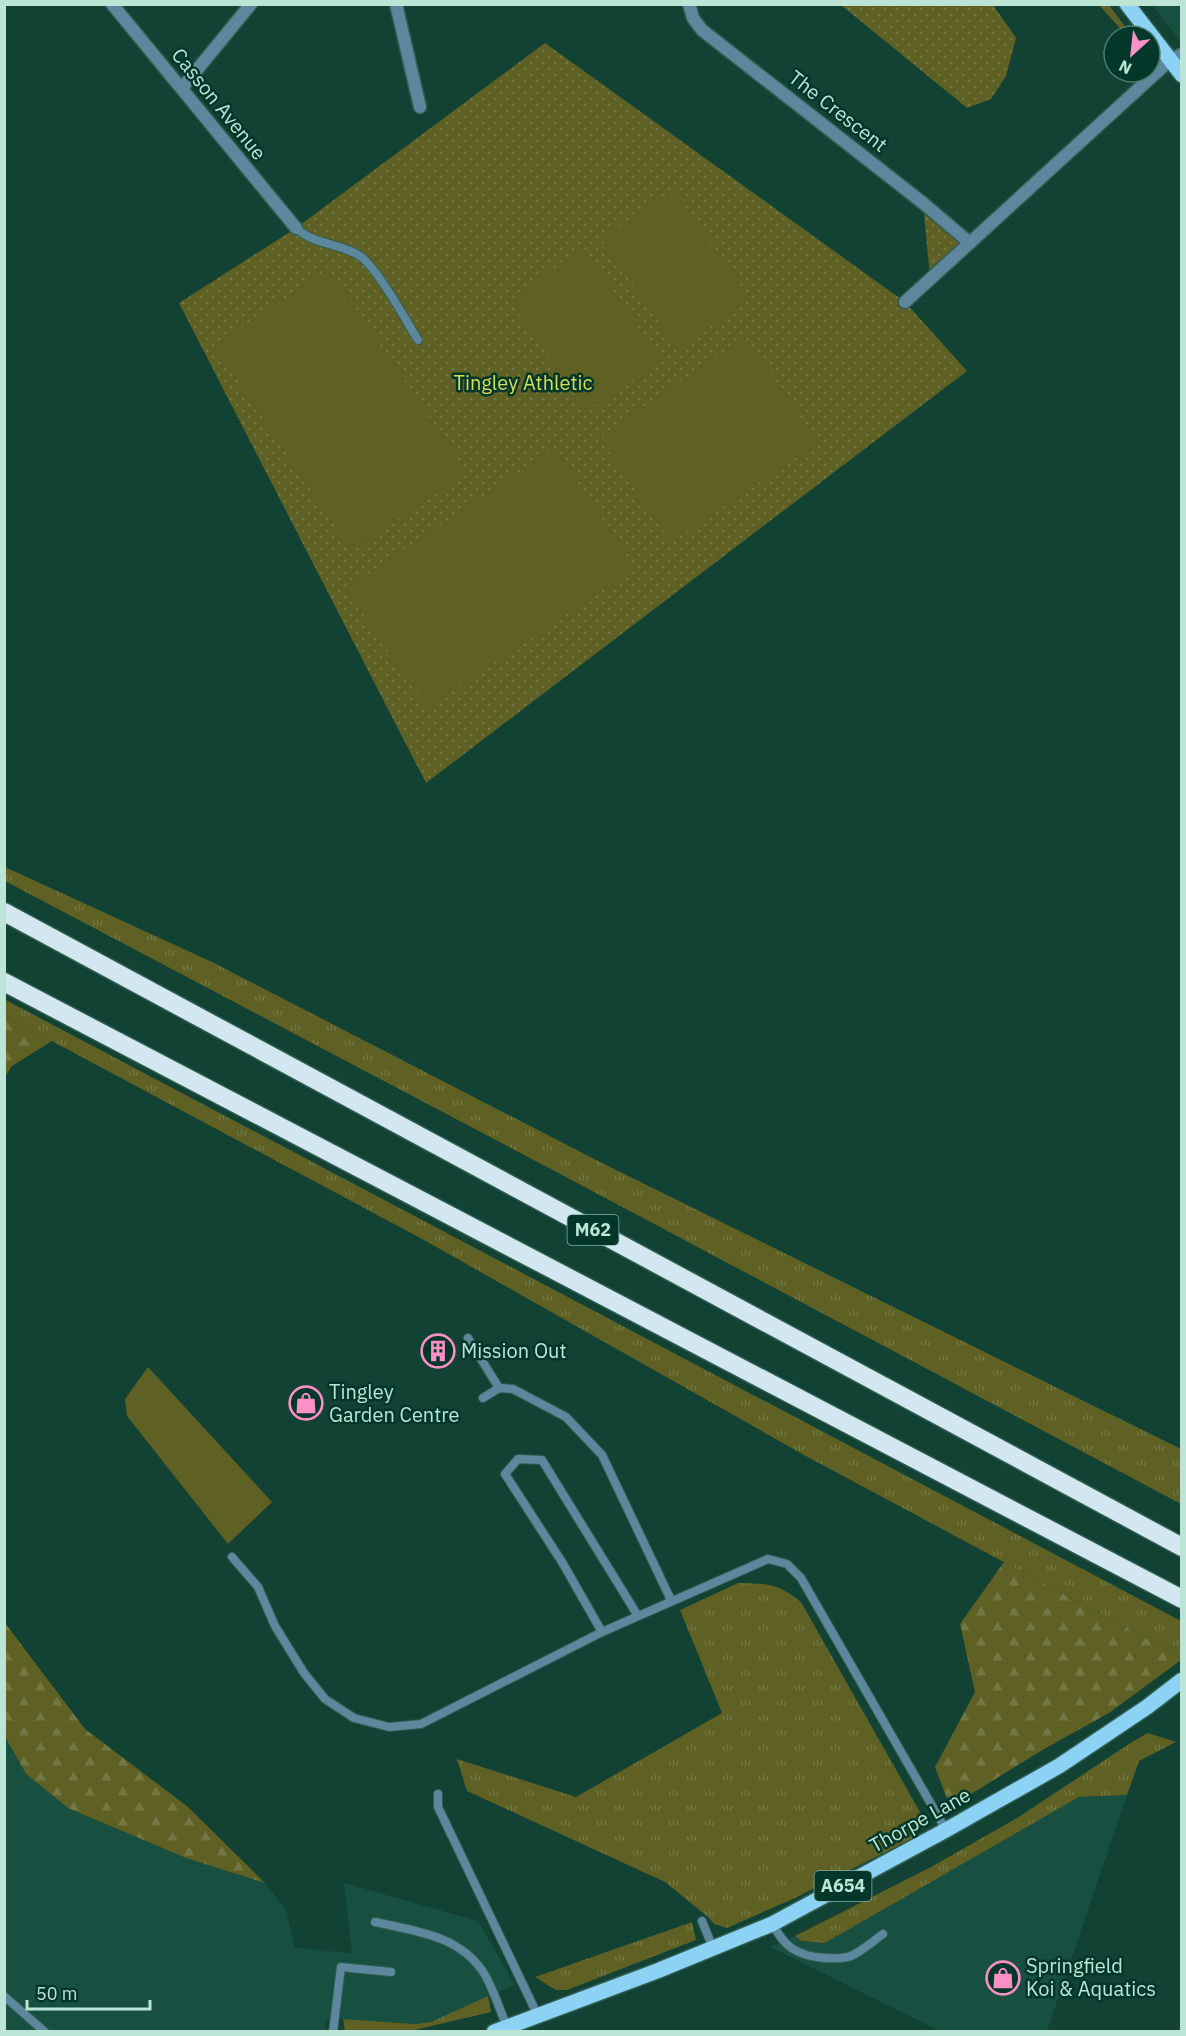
<svg xmlns="http://www.w3.org/2000/svg" width="1186" height="2036" font-family="'IBM Plex Sans',sans-serif">
  <style>
    .built { fill: #174f40 }
    .grass { fill: url(#grass-tufts) }
    .forest { fill: url(#forest-firs) }
    .park { fill: url(#park-dots) }
    .garden { fill: #5e6024 }
    .lines { fill: none; stroke-linecap: round; stroke-linejoin: round }
    .service-casing { stroke: #305f51; stroke-width: 10 }
    .minor-casing { stroke: #305f51; stroke-width: 15 }
    .primary-casing { stroke: #305f51; stroke-width: 18 }
    .motorway-casing { stroke: #305f51; stroke-width: 21 }
    .service { stroke: #5c879c; stroke-width: 8 }
    .minor { stroke: #5c879c; stroke-width: 12 }
    .primary { stroke: #8bd2f5; stroke-width: 15 }
    .motorway { stroke: #d3e7f1; stroke-width: 18 }
    .labels { text-anchor: middle; stroke-width: 5; stroke-linejoin: round; paint-order: stroke }
    .shield { fill: #02372a; stroke: #84b1a2; stroke-width: 1.5 }
    .shield-label { font-size: 18px; font-weight: bold; fill: #bce5d6 }
    .street-label { font-size: 20px; fill: #bce5d6; stroke: #02372a }
    .park-label { font-size: 20px; fill: #d9de54; stroke: #02372a }
    .poi-label { font-size: 20px; fill: #bce5d6; stroke: #02372a; text-anchor: start }
  </style>
  <defs>
    <pattern id="grass-tufts" width="24" height="20" patternUnits="userSpaceOnUse" patternTransform="scale(1.5)"><rect width="24" height="20" fill="#5e6024"/><path d="M3 7l-1-3M5 7V3M7 7l1-3M15 17l-1-3M17 17v-4M19 17l1-3" fill="none" stroke="#737743"/></pattern>
    <pattern id="forest-firs" width="22" height="20" patternUnits="userSpaceOnUse" patternTransform="scale(1.5)"><rect width="22" height="20" fill="#5e6024"/><path d="M5 1l3.5 6h-7zM16 11l3.5 6h-7z" fill="#737743"/></pattern>
    <pattern id="park-dots" width="8" height="8" patternUnits="userSpaceOnUse" patternTransform="scale(1.5)"><rect width="8" height="8" fill="#5e6024"/><path d="M2 2h.1M6 6h.1" fill="none" stroke="#737743" stroke-width="1.8" stroke-linecap="round"/></pattern>
  </defs>
  <rect width="100%" height="100%" fill="#114234"/>
  <g class="built">
    <polygon points="1152,5 1181,5 1181,42"/>
    <polygon points="4,1737 26,1774 68,1808 186,1858 265,1883 286,1910 295,1948 352,1953 344,1883 478,1921 515,1985 431,2022 415,2024 343,2019 326,2020 326,2032 5,2031"/>
    <polygon points="1127,1795 1047,2031 940,2031 770,1947 795,1936 801,1941 825,1943 1079,1797"/>
  </g>
  <g class="grass">
    <polygon points="1099,5 1109,5 1132,36 1127,36"/>
    <polygon points="5,867 212,962 598,1161 1181,1449 1181,1504 564,1176 5,881"/>
    <polygon points="4,999 1181,1621 1181,1657 804,1455 424,1240 5,1016"/>
    <path d="M738 1583C768 1584 776 1582 801 1602L920 1812 922 1821 915 1837 793 1899 727 1928 714 1924 708 1917 665 1882 467 1791 457 1759 576 1797 722 1713 680 1610Z"/>
    <polygon points="1148,1733 1176,1742 1139,1761 1127,1795 1079,1797 825,1943 801,1941 795,1936 931,1867 1017,1818 1132,1742"/>
    <polygon points="692,1922 696,1940 567,1990 556,1990 535,1977"/>
    <polygon points="488,1996 491,2012 410,2031 345,2031 343,2019 415,2024 431,2022"/>
  </g>
  <g class="forest">
    <polygon points="5,1016 52,1041 12,1066 5,1077"/>
    <polygon points="1004,1562 1181,1657 1181,1660 1109,1713 1044,1749 950,1807 935,1767 975,1692 960,1624"/>
    <polygon points="5,1623 85,1729 188,1807 265,1883 186,1858 68,1808 26,1774 5,1737"/>
  </g>
  <g class="park">
    <polygon points="841,5 993,5 1016,38 1006,76 991,99 967,108"/>
    <polygon points="545,43 905,302 967,371 426,783 179,303 296,228"/>
    <polygon points="923,203 970,243 930,277"/>
  </g>
  <g class="garden">
    <polygon points="674,189 750,299 677,349 601,239"/>
    <polygon points="584,248 662,361 587,412 509,300"/>
    <polygon points="329,269 467,473 352,551 215,346"/>
    <polygon points="745,337 818,442 671,542 599,438"/>
    <polygon points="555,448 635,568 427,709 346,589"/>
    <polygon points="148,1367 272,1502 228,1544 127,1416 125,1399"/>
  </g>
  <g class="lines">
    <g class="service-casing">
      <g id="service">
        <path d="M296 228C314 245 340 243 360 256 378 269 405 319 418 340"/>
        <polyline points="468,1338 499,1388"/>
        <polyline points="483,1398 499,1388 513,1389 566,1417 602,1455 671,1600"/>
        <polyline points="232,1557 258,1587 275,1626 304,1673 325,1699 354,1718 389,1727 421,1724 602,1632 768,1559 787,1564 801,1578 946,1830"/>
        <polyline points="602,1632 562,1562 505,1474 518,1459 542,1460 638,1616"/>
        <polyline points="438,1794 438,1807 538,2016"/>
        <polyline points="702,1921 713,1948"/>
        <path d="M375 1922C416 1931 462 1936 485 1975 494 1991 500 2010 507 2027"/>
        <path d="M772 1924C778 1933 784 1944 793 1949 807 1958 832 1960 848 1957 859 1954 873 1941 883 1934"/>
        <polyline points="4,1996 45,2032"/>
        <polyline points="333,2032 341,1967 391,1972"/>
      </g>
    </g>
    <g class="minor-casing">
      <g id="minor">
        <polyline points="112,4 296,228"/>
        <polyline points="396,4 420,107"/>
        <polyline points="689,4 693,18 702,30 923,203 970,243"/>
        <polyline points="182,88 251,4"/>
        <polyline points="905,302 1169,61 1182,54"/>
      </g>
    </g>
    <g class="primary-casing">
      <g id="primary">
        <polyline points="1127,4 1182,75"/>
        <polyline points="494,2032 657,1971 772,1924 946,1830 1059,1766 1147,1707 1182,1680"/>
      </g>
    </g>
    <g class="motorway-casing">
      <g id="motorway">
        <polyline points="4,912 1182,1547"/>
        <polyline points="4,982 1182,1599"/>
      </g>
    </g>
    <use href="#service" class="service"/>
    <use href="#minor" class="minor"/>
    <use href="#primary" class="primary"/>
    <use href="#motorway" class="motorway"/>
  </g>
  <defs>
    <g id="building-ring" transform="scale(1.725)"><circle r="9.5" fill="#02372a" stroke="#fc8fc3" stroke-width="1.5"/><path d="M-4-6H4V6H1V3H-1V6H-4ZM-2.5-4.3h1.7v1.8h-1.7ZM.8-4.3h1.7v1.8H.8ZM-2.5-1h1.7V.8h-1.7ZM.8-1h1.7V.8H.8Z" fill="#fc8fc3"/></g>
    <g id="shop-ring" transform="scale(1.725)"><circle r="9.5" fill="#02372a" stroke="#fc8fc3" stroke-width="1.5"/><path d="M-5-2.5h2.3a2.7 3.5 0 0 1 5.4 0H5L5.5 6h-11ZM-1.5-2.5h3a1.5 2.3 0 0 0-3 0Z" fill="#fc8fc3"/></g>
  </defs>
  <g fill-rule="evenodd">
    <use href="#building-ring" x="438" y="1351"/>
    <use href="#shop-ring" x="306" y="1403"/>
    <use href="#shop-ring" x="1003" y="1978"/>
  </g>
  <g class="labels">
    <g class="shield">
      <rect x="567.5" y="1215" width="51" height="30" rx="4.5"/>
      <rect x="814.5" y="1871" width="57" height="30" rx="4.5"/>
    </g>
    <g class="shield-label">
      <text x="593" y="1236">M62</text>
      <text x="843" y="1892">A654</text>
    </g>
    <g class="street-label">
      <text transform="translate(219 104) rotate(51)" y="7">Casson Avenue</text>
      <text transform="translate(838 111) rotate(38)" y="7">The Crescent</text>
      <text transform="translate(920 1820) rotate(-29)" y="7">Thorpe Lane</text>
    </g>
    <g class="park-label">
      <text x="523" y="390">Tingley Athletic</text>
    </g>
    <g class="poi-label">
      <text x="461" y="1358">Mission Out</text>
      <text x="329" y="1399">Tingley<tspan x="329" dy="23">Garden Centre</tspan></text>
      <text x="1026" y="1973">Springfield<tspan x="1026" dy="23">Koi &amp; Aquatics</tspan></text>
    </g>
  </g>
  <rect width="1186" height="2036" fill="none" stroke="#bce5d6" stroke-width="12"/>
  <g transform="translate(1132 54) rotate(207)"><circle r="28" fill="#02372a" stroke="#4c7d6f" stroke-width="1.5"/>
  <path d="M0-4.5L10 22L0 15L-10 22Z" fill="#fc8fc3"/>
  <text y="-9" font-size="16" font-weight="bold" text-anchor="middle" fill="#bce5d6">N</text>
  </g>
  <path d="M27 2000v9h123v-9" fill="none" stroke="#bce5d6" stroke-width="3"/>
  <text x="36" y="2000" font-size="18" fill="#bce5d6" stroke="#02372a" stroke-width="4.5" paint-order="stroke">50 m</text>
</svg>
